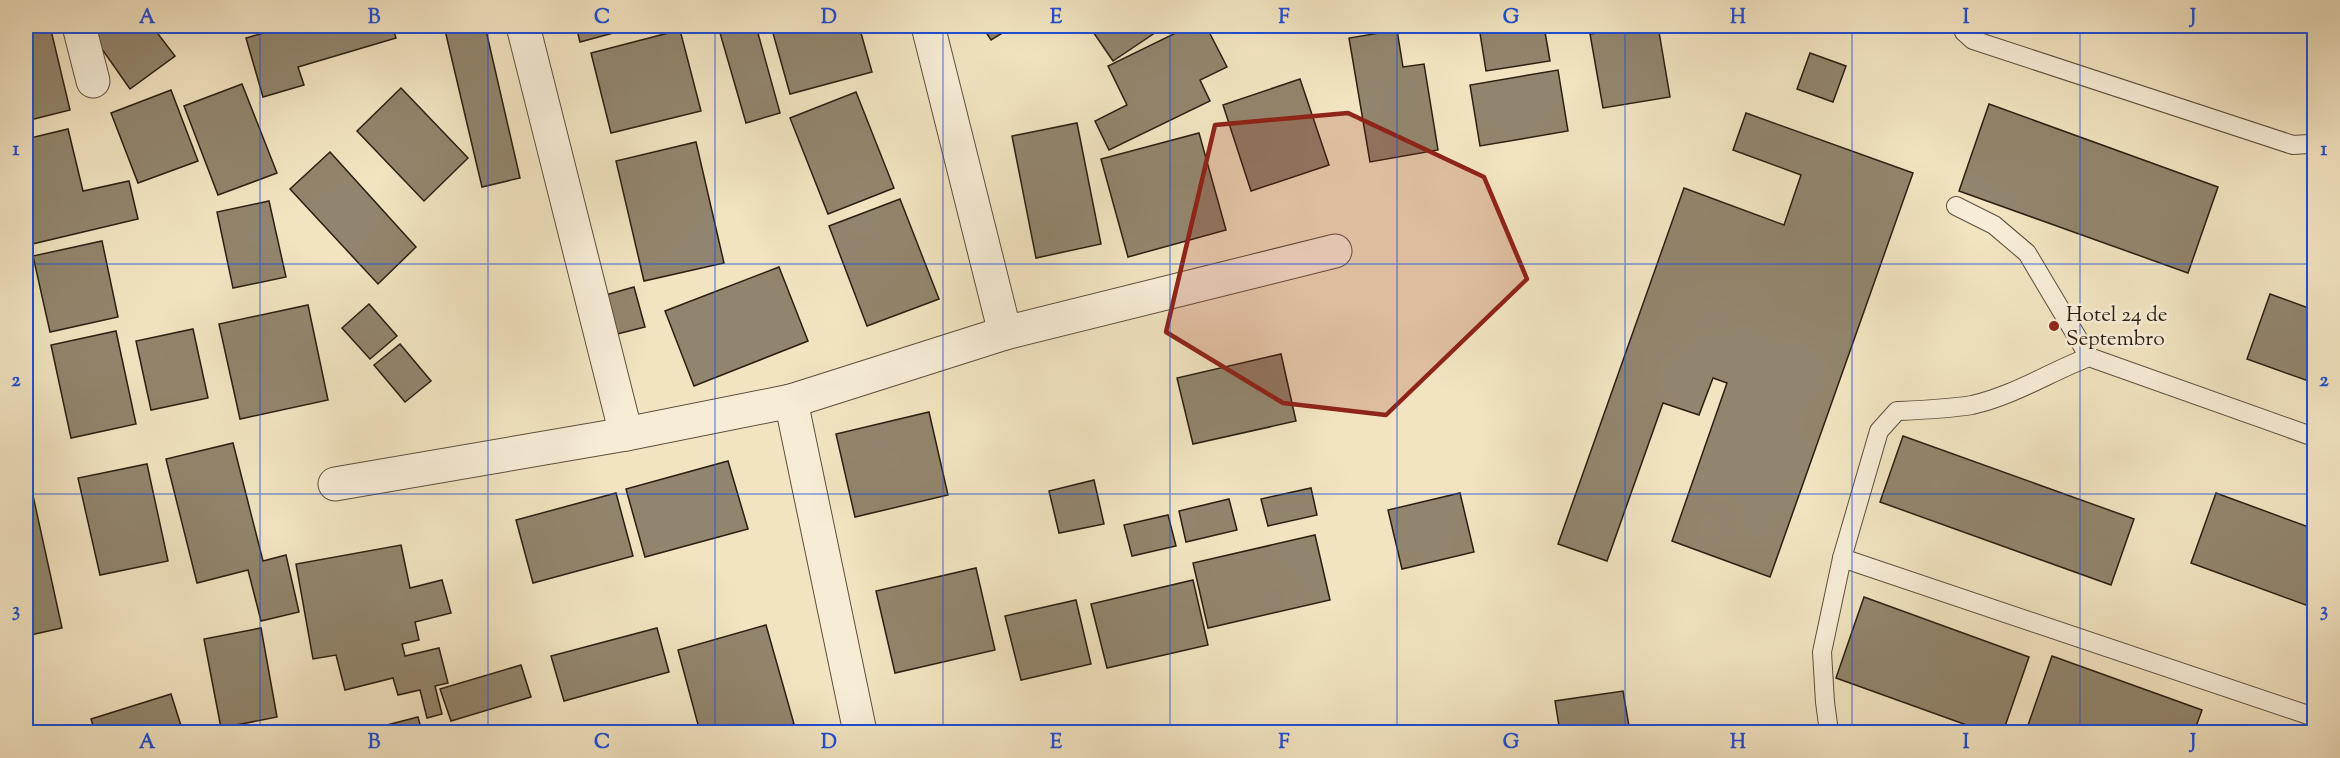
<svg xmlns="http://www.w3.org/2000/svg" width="2340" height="758" font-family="'Sorts Mill Goudy',serif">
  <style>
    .building { fill: #92856d; stroke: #2b1f12; stroke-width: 1.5 }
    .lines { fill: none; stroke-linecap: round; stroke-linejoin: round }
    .lane-casing { stroke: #5d503e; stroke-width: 20 }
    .street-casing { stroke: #5d503e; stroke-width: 35 }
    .lane { stroke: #f7edd7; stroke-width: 18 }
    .street { stroke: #f7edd7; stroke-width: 33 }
    .marked { fill: #8f2418; fill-opacity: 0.2; stroke: #8f2418; stroke-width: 4.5; stroke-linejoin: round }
    .grid { fill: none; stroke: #1d4ed8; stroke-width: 1.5; stroke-opacity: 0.55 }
    .poi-dot { fill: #8f2418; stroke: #f7edd7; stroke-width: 2 }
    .labels { text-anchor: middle; stroke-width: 5; stroke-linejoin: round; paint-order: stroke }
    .poi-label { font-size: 21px; fill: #2b1f12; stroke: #f7edd7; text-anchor: start }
    .neatline { fill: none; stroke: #1d4ed8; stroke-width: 2 }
    .grid-label { font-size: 20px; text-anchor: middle; font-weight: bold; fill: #1d4ed8 }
  </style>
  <rect width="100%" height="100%" fill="#f2e4c1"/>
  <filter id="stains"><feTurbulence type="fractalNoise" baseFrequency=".00333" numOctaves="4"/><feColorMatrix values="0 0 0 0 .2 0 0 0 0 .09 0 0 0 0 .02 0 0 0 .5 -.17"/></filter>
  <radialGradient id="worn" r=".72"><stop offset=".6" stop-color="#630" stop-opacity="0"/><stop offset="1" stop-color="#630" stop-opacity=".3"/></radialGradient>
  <g class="building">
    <polygon points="26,26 50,26 70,110 26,121"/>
    <polygon points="104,26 152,26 175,56 130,89 92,35"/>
    <polygon points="288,26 392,26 396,38 298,67 304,85 263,97 246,38"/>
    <polygon points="403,26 421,26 404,29"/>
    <polygon points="444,26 485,26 520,178 482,187"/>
    <polygon points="576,26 639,26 580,42"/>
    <polygon points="718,26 756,26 780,113 746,123"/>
    <polygon points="771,26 859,26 872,72 790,94"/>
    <polygon points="982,26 1014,26 991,40"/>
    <polygon points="1089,26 1165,26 1113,61"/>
    <polygon points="1190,26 1206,26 1227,67 1200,80 1210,101 1109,150 1095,121 1127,105 1108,66"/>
    <polygon points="1334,26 1356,26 1335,31"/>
    <polygon points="1487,26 1544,26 1550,61 1486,71 1479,27"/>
    <polygon points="1644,26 1658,26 1670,97 1603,108 1590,34"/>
    <polygon points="680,30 701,111 611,133 591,53"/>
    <polygon points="1397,30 1403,67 1424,64 1438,150 1370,162 1349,38"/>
    <polygon points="1810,53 1846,66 1833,102 1797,89"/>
    <polygon points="1558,70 1568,131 1480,146 1470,85"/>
    <polygon points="1300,79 1329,165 1251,191 1223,105"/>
    <polygon points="242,84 277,173 218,195 184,106"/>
    <polygon points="401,88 468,158 424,201 357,131"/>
    <polygon points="171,90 198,161 138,183 111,113"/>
    <polygon points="856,92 894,188 828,214 790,118"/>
    <polygon points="1989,104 2218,187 2188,273 1959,191"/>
    <polygon points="1746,113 1913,173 1770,577 1672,541 1727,383 1713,378 1699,415 1663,403 1607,561 1558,544 1684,188 1784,225 1801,175 1733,150"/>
    <polygon points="1077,123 1101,244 1036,258 1012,136"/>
    <polygon points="68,129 83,191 129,181 138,219 28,245 26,234 26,139"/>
    <polygon points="1199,133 1226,230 1128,257 1101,159"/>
    <polygon points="696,142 724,263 644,281 616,161"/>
    <polygon points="330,152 416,247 378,284 290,189"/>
    <polygon points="900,199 939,299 867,326 829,226"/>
    <polygon points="269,201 286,277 233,288 217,212"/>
    <polygon points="102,241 118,317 50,332 33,256"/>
    <polygon points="779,267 808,341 694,386 665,311"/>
    <polygon points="634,287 645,327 613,335 602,296"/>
    <polygon points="2270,294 2314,310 2314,383 2247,359"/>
    <polygon points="369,304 397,336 370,359 342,328"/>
    <polygon points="308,305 328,400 240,419 219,324"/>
    <polygon points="193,329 208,398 151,410 136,341"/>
    <polygon points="116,331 136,424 71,438 51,345"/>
    <polygon points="400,344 431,381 405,402 374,365"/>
    <polygon points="1281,354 1296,421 1193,444 1177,378"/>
    <polygon points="929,412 948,495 855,517 836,434"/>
    <polygon points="1903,436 2134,519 2111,585 1880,502"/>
    <polygon points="233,443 263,561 286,555 299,612 261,621 248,570 197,583 166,459"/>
    <polygon points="728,461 748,529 645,557 626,489"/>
    <polygon points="147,464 168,561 100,575 78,478"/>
    <polygon points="1094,480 1104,524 1059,533 1049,491"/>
    <polygon points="1311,488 1317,515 1268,526 1261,499"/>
    <polygon points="32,491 62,628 26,636 26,493"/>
    <polygon points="616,493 633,556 533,583 516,520"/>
    <polygon points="1460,493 1474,552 1402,569 1388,510"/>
    <polygon points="2216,493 2314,529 2314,608 2191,563"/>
    <polygon points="1229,499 1237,530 1186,542 1179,511"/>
    <polygon points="1168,515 1176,546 1132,556 1124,525"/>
    <polygon points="1315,535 1330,600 1208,628 1193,563"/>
    <polygon points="401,545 410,588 442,580 451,613 415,622 419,640 402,644 405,656 439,648 448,683 435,686 442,714 427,718 420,690 398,695 393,678 345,690 336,655 313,659 296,564"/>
    <polygon points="976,568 995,650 895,673 876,591"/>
    <polygon points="1193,580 1208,645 1107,668 1091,604"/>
    <polygon points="1864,597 2029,657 2003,732 1986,732 1836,678"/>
    <polygon points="1076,600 1091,664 1021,680 1005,616"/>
    <polygon points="766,625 794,724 762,732 700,732 678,650"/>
    <polygon points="261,628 277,717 221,728 204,639"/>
    <polygon points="657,628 669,672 564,701 551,656"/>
    <polygon points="2052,656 2202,710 2194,732 2031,732 2026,731"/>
    <polygon points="521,665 531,697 451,721 440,689"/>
    <polygon points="1623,691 1630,732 1560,732 1555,701"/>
    <polygon points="171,694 183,732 95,732 91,719"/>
    <polygon points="418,717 422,732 360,732"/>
  </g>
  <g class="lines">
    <g class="lane-casing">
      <g id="lane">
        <polyline points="1962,26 1964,32 1973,40 2293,145 2309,144 2314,140"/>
        <polyline points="1956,206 1994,225 2027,253 2089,357"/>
        <polyline points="1842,558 2314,717"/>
        <path d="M1829 732 1825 702 1822 652 1842 558 1879 431 1897 411C1921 410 1948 409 1972 405 2013 396 2050 372 2089 357L2314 437"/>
      </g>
    </g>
    <g class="street-casing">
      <g id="street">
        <polyline points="79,26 93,81"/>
        <polyline points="523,26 626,434"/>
        <polyline points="928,26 1005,333"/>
        <polyline points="791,401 860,732"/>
        <polyline points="335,484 626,434 791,401 1005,333 1335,251"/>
      </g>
    </g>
    <use href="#lane" class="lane"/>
    <use href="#street" class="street"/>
  </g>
  <path class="marked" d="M1348 113 1484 177 1527 279 1386 415 1283 403 1166 332 1215 125Z"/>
  <path class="grid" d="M260 26V732M488 26V732M715 26V732M943 26V732M1170 26V732M1397 26V732M1625 26V732M1852 26V732M2080 26V732M26 264H2314M26 494H2314"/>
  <circle class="poi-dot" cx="2054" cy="326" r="6"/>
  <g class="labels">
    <g class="poi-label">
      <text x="2066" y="321">Hotel 24 de<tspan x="2066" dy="24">Septembro</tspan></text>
    </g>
  </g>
  <rect width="2340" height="758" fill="none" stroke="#f2e4c1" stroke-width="66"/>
  <rect x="33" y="33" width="2274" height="692" class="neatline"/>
  <g class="grid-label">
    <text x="147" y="23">A</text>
    <text x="374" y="23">B</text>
    <text x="602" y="23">C</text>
    <text x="829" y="23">D</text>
    <text x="1056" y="23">E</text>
    <text x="1284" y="23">F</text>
    <text x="1511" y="23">G</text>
    <text x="1738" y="23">H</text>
    <text x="1966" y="23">I</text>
    <text x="2193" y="23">J</text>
    <text x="16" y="155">1</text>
    <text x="2324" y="155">1</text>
    <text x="16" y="386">2</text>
    <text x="2324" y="386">2</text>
    <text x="16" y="616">3</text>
    <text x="2324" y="616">3</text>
    <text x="147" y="748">A</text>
    <text x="374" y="748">B</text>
    <text x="602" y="748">C</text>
    <text x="829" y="748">D</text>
    <text x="1056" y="748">E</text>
    <text x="1284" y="748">F</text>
    <text x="1511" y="748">G</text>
    <text x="1738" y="748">H</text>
    <text x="1966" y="748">I</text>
    <text x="2193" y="748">J</text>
  </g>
  <rect width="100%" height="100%" filter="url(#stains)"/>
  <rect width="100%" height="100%" fill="url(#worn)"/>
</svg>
